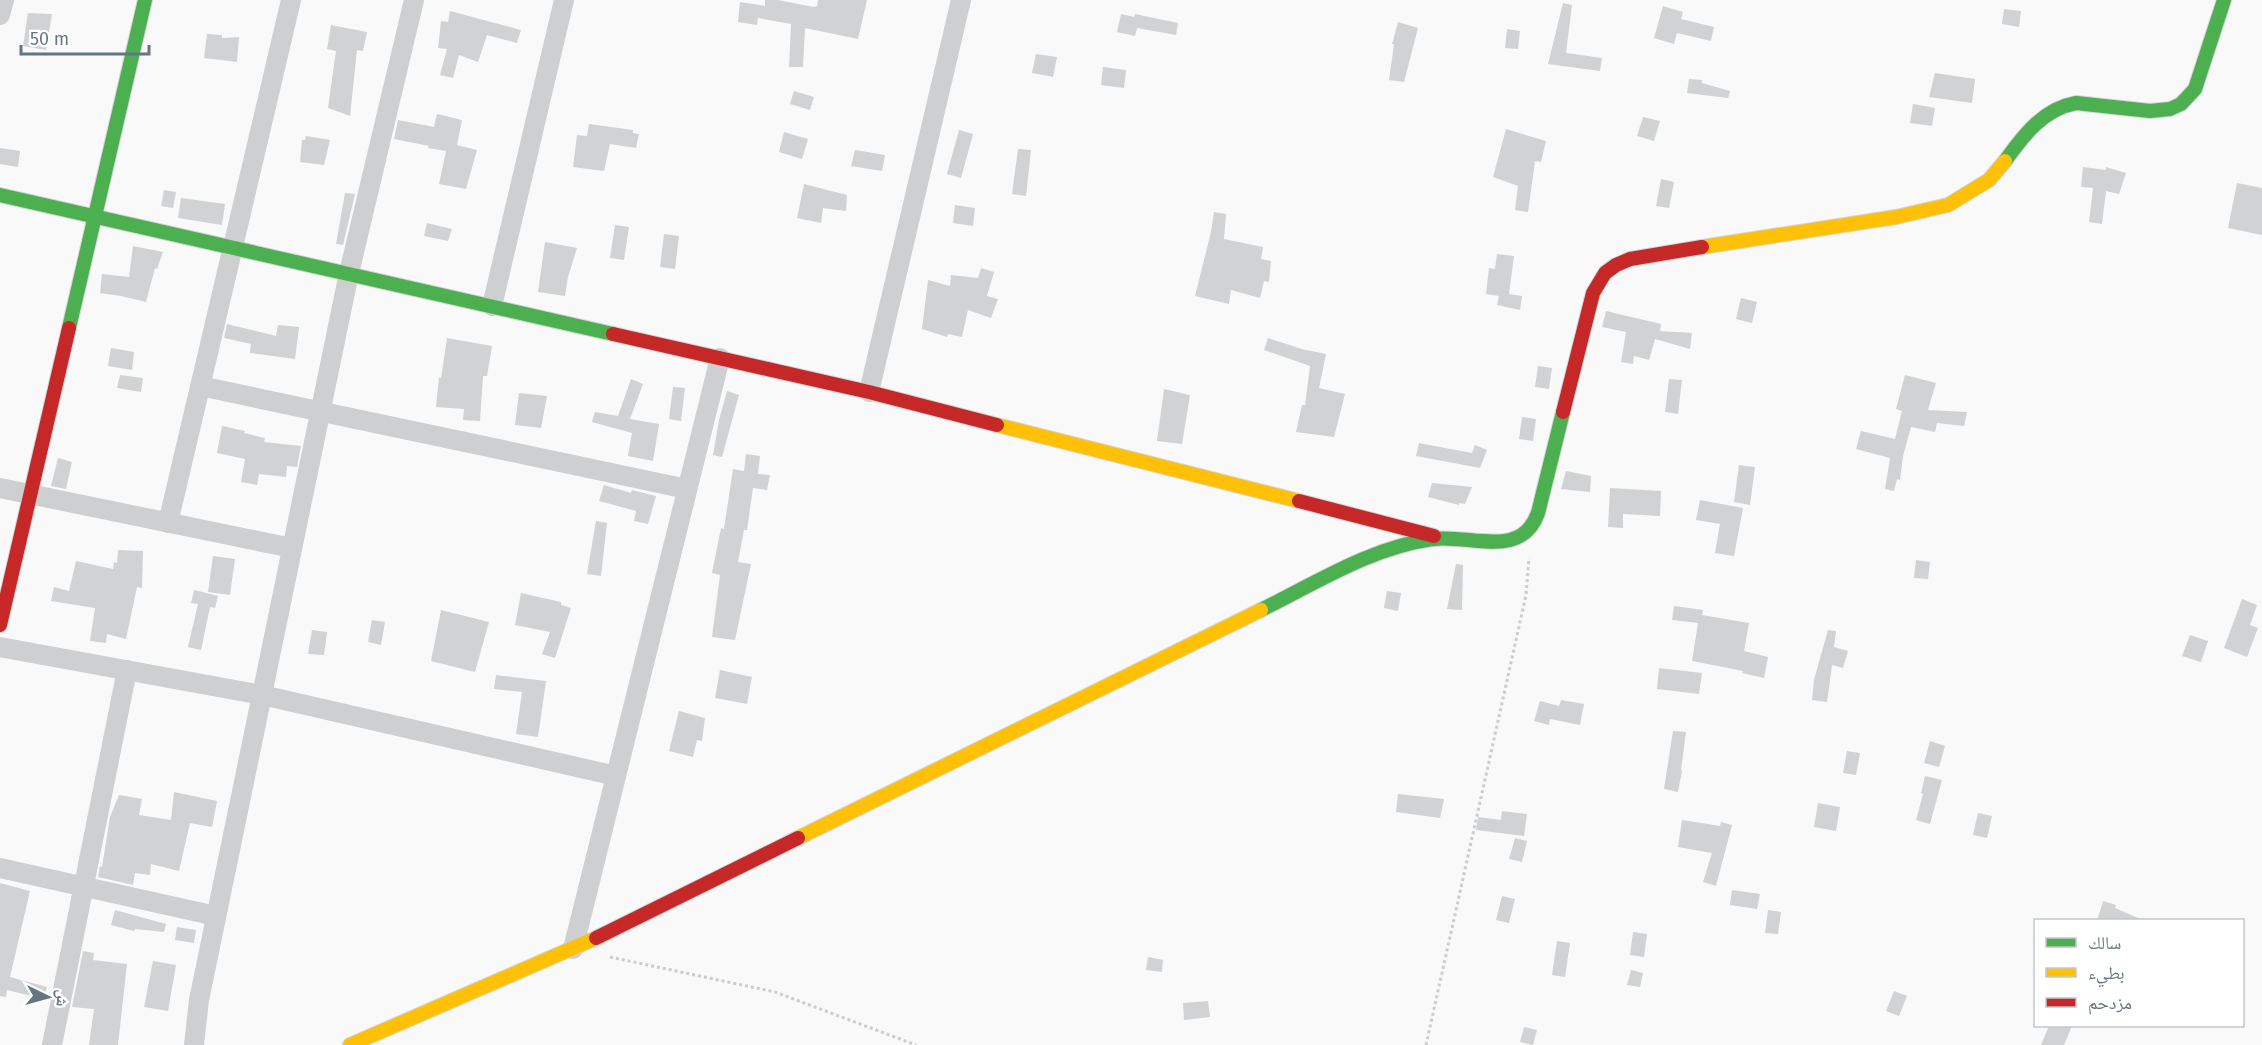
<svg xmlns="http://www.w3.org/2000/svg" width="2262" height="1045" font-family="'Fira Sans','Noto Naskh Arabic',sans-serif">
  <style>
    .building { fill: #d0d2d3 }
    .lines { fill: none; stroke-linecap: round; stroke-linejoin: round }
    .fast-casing { stroke: #d5d6d7; stroke-width: 16 }
    .slow-casing { stroke: #d5d6d7; stroke-width: 16 }
    .jam-casing { stroke: #d5d6d7; stroke-width: 16 }
    .path { stroke: #cbcccd; stroke-width: 3; stroke-dasharray: 3 3; stroke-linecap: butt }
    .street { stroke: #cecfd0; stroke-width: 20 }
    .fast { stroke: #4caf50; stroke-width: 14 }
    .slow { stroke: #ffc107; stroke-width: 14 }
    .jam { stroke: #c62828; stroke-width: 14 }
  </style>
  <rect width="100%" height="100%" fill="#f9f9f9"/>
  <g class="building">
    <polygon points="765,0 778,0 814,7 817,6 818,0 867,0 858,39 805,28 803,67 789,67 791,24 758,18 757,25 738,22 740,2 765,6"/>
    <polygon points="1563,3 1572,5 1566,53 1602,58 1600,71 1548,64"/>
    <polygon points="1663,6 1683,12 1681,19 1714,27 1711,41 1677,33 1674,44 1654,38"/>
    <polygon points="2004,9 2021,11 2019,27 2002,24"/>
    <polygon points="450,11 521,30 517,43 487,35 478,62 459,55 453,78 440,75 447,49 438,48 441,21 448,22"/>
    <polygon points="28,13 52,14 46,50 23,46"/>
    <polygon points="1121,14 1134,17 1135,14 1178,23 1176,35 1137,28 1135,36 1117,32"/>
    <polygon points="1398,22 1418,28 1404,82 1389,80 1394,44 1392,44"/>
    <polygon points="331,25 367,32 363,51 357,50 350,116 328,108 336,51 327,49"/>
    <polygon points="1507,29 1520,31 1518,49 1505,48"/>
    <polygon points="207,34 222,35 222,38 239,37 237,62 204,58"/>
    <polygon points="1036,54 1057,57 1053,77 1032,73"/>
    <polygon points="1103,67 1126,70 1124,88 1101,85"/>
    <polygon points="1935,73 1975,79 1972,103 1929,97"/>
    <polygon points="1689,79 1702,80 1702,83 1730,91 1728,98 1687,93"/>
    <polygon points="794,91 814,97 810,110 790,104"/>
    <polygon points="1913,104 1935,108 1932,126 1910,123"/>
    <polygon points="437,114 462,120 457,145 477,150 466,189 439,184 446,151 428,148 429,146 394,139 398,120 434,127"/>
    <polygon points="1643,117 1660,121 1654,141 1637,136"/>
    <polygon points="589,124 633,130 633,133 639,134 636,148 610,144 604,171 573,167 577,135 587,136"/>
    <polygon points="1506,129 1546,141 1541,162 1535,161 1528,212 1515,210 1518,186 1493,177"/>
    <polygon points="959,130 973,134 961,178 947,174"/>
    <polygon points="784,132 808,139 802,159 779,152"/>
    <polygon points="306,136 330,140 324,165 300,162 302,140 305,140"/>
    <polygon points="0,148 20,151 18,167 0,164"/>
    <polygon points="1018,149 1031,150 1026,196 1012,194"/>
    <polygon points="855,150 885,155 882,171 851,166"/>
    <polygon points="2083,167 2106,170 2106,167 2126,173 2119,194 2106,191 2102,224 2089,222 2093,188 2081,187"/>
    <polygon points="1661,179 1674,182 1669,208 1656,206"/>
    <polygon points="2237,183 2262,188 2262,235 2228,228"/>
    <polygon points="804,184 847,195 846,211 823,208 821,223 797,218"/>
    <polygon points="164,190 176,192 173,208 161,206"/>
    <polygon points="345,193 355,194 343,245 336,244"/>
    <polygon points="181,198 225,204 222,225 178,218"/>
    <polygon points="955,205 975,208 973,226 953,223"/>
    <polygon points="1214,212 1226,214 1224,239 1263,247 1261,259 1271,261 1269,282 1264,281 1260,298 1231,290 1229,304 1195,296 1211,232"/>
    <polygon points="427,223 452,229 448,241 424,236"/>
    <polygon points="615,225 629,227 624,260 610,258"/>
    <polygon points="664,234 679,236 675,269 660,267"/>
    <polygon points="545,242 577,248 568,277 565,296 538,292"/>
    <polygon points="133,246 163,252 157,269 155,268 146,302 121,296 100,293 102,274 129,277"/>
    <polygon points="1497,254 1514,256 1509,294 1522,296 1520,310 1497,305 1499,296 1486,294 1489,268 1495,269"/>
    <polygon points="981,268 994,272 987,296 998,299 991,318 968,310 962,337 948,334 947,337 922,329 928,280 950,286 951,275 978,278"/>
    <polygon points="1741,298 1757,302 1752,323 1736,319"/>
    <polygon points="1606,311 1661,324 1660,331 1692,333 1690,349 1655,339 1649,360 1634,356 1633,364 1621,362 1626,332 1602,327"/>
    <polygon points="227,324 276,336 278,325 299,327 295,359 250,353 251,344 224,338"/>
    <polygon points="447,338 492,346 487,376 483,376 480,421 463,420 464,409 436,407 439,377 441,378"/>
    <polygon points="1268,338 1302,349 1326,354 1319,388 1345,394 1334,437 1296,432 1302,405 1305,405 1310,366 1264,350"/>
    <polygon points="111,348 134,352 132,370 108,366"/>
    <polygon points="1538,366 1552,368 1549,389 1535,387"/>
    <polygon points="120,375 143,378 141,392 117,388"/>
    <polygon points="1905,375 1936,383 1928,410 1967,412 1964,426 1937,423 1935,432 1911,427 1903,456 1900,480 1897,479 1894,491 1885,489 1890,458 1856,449 1861,431 1895,439 1902,411 1896,409"/>
    <polygon points="631,379 643,384 630,419 659,424 653,461 628,456 632,433 592,422 595,412 618,416"/>
    <polygon points="1669,379 1682,380 1678,414 1665,412"/>
    <polygon points="673,387 685,388 681,421 669,419"/>
    <polygon points="1164,389 1190,395 1182,444 1157,441"/>
    <polygon points="727,391 739,395 722,457 713,455 719,420"/>
    <polygon points="519,393 547,396 541,428 515,425"/>
    <polygon points="1522,417 1536,419 1533,441 1519,439"/>
    <polygon points="222,426 245,431 244,433 265,438 264,442 301,446 297,467 287,466 286,477 259,474 257,485 241,482 245,459 217,453"/>
    <polygon points="1419,443 1472,453 1475,445 1487,450 1480,468 1416,456"/>
    <polygon points="746,454 760,456 758,474 770,475 767,490 753,488 747,530 744,530 738,562 751,564 735,640 712,637 720,575 712,573 721,528 724,529 733,469 744,471"/>
    <polygon points="58,458 72,462 66,489 51,486"/>
    <polygon points="1739,465 1755,467 1750,505 1734,502"/>
    <polygon points="1566,471 1591,476 1590,492 1561,489"/>
    <polygon points="1432,483 1472,487 1465,504 1459,503 1459,505 1428,497"/>
    <polygon points="604,485 631,493 632,490 656,496 648,524 634,521 636,511 599,501"/>
    <polygon points="1610,488 1661,491 1660,516 1623,514 1623,528 1608,527"/>
    <polygon points="1700,500 1743,508 1734,556 1715,553 1720,524 1696,520"/>
    <polygon points="596,521 607,523 601,576 587,574"/>
    <polygon points="118,550 143,551 142,588 137,587 126,639 107,634 106,643 90,641 95,608 51,601 54,587 69,591 76,561 113,569 114,562 117,563"/>
    <polygon points="213,556 235,559 230,595 208,592"/>
    <polygon points="1916,560 1930,562 1928,579 1914,578"/>
    <polygon points="1456,564 1463,565 1462,610 1447,609"/>
    <polygon points="194,590 218,596 215,608 210,607 201,650 188,647 198,604 191,603"/>
    <polygon points="1387,591 1401,593 1398,611 1384,608"/>
    <polygon points="521,593 561,602 561,605 571,608 555,658 542,654 550,632 515,625"/>
    <polygon points="2242,599 2257,605 2250,625 2258,628 2247,657 2224,648"/>
    <polygon points="1674,606 1703,610 1702,615 1749,623 1744,651 1768,657 1764,678 1742,673 1743,671 1692,661 1698,623 1672,620"/>
    <polygon points="441,610 489,622 475,672 431,661"/>
    <polygon points="372,620 385,622 381,645 368,642"/>
    <polygon points="312,630 327,632 324,655 308,654"/>
    <polygon points="1828,630 1836,631 1834,647 1848,651 1843,668 1832,665 1827,702 1812,700 1814,680"/>
    <polygon points="2190,635 2208,641 2201,662 2182,656"/>
    <polygon points="1659,668 1702,673 1699,694 1657,689"/>
    <polygon points="720,670 752,677 747,704 715,698"/>
    <polygon points="496,675 546,681 538,737 516,734 522,692 494,689"/>
    <polygon points="1561,700 1584,704 1580,725 1550,719 1549,725 1534,721 1540,701 1559,706"/>
    <polygon points="679,711 705,718 702,741 697,740 693,757 669,751"/>
    <polygon points="1673,731 1686,732 1681,770 1682,771 1678,792 1664,789"/>
    <polygon points="1930,741 1945,746 1939,767 1924,763"/>
    <polygon points="1847,751 1860,753 1856,775 1843,773"/>
    <polygon points="1925,776 1942,780 1930,824 1916,820 1923,794 1921,793"/>
    <polygon points="174,792 217,801 212,827 190,823 179,871 151,864 150,875 135,873 133,885 98,877 100,866 102,867 110,817 119,795 142,799 139,815 171,820"/>
    <polygon points="1398,794 1444,799 1440,818 1396,812"/>
    <polygon points="1818,803 1840,807 1836,831 1814,827"/>
    <polygon points="1502,811 1527,814 1524,836 1476,830 1478,817 1501,820"/>
    <polygon points="1978,813 1992,816 1987,838 1973,835"/>
    <polygon points="1682,820 1720,826 1721,822 1732,825 1716,886 1703,882 1712,853 1678,847"/>
    <polygon points="1515,838 1527,841 1522,862 1509,859"/>
    <polygon points="0,883 30,891 10,977 47,987 44,999 7,990 6,997 0,996"/>
    <polygon points="1732,890 1760,894 1757,909 1730,905"/>
    <polygon points="1502,896 1515,899 1509,923 1496,920"/>
    <polygon points="2103,901 2116,905 2115,908 2145,921 2097,921"/>
    <polygon points="115,910 166,924 164,932 135,929 134,931 111,925"/>
    <polygon points="1768,910 1781,912 1778,934 1765,933"/>
    <polygon points="177,927 196,930 194,943 175,940"/>
    <polygon points="1633,932 1647,934 1644,957 1630,955"/>
    <polygon points="1557,941 1570,943 1565,977 1552,975"/>
    <polygon points="83,951 94,953 93,960 127,964 118,1045 89,1045 94,1009 72,1007"/>
    <polygon points="1148,957 1163,960 1162,972 1146,970"/>
    <polygon points="153,961 176,965 168,1011 144,1007"/>
    <polygon points="1631,970 1643,973 1640,987 1627,985"/>
    <polygon points="1894,991 1907,996 1899,1016 1886,1011"/>
    <polygon points="1208,1001 1210,1017 1184,1020 1183,1003"/>
    <polygon points="2049,1026 2072,1026 2064,1045 2041,1045"/>
    <polygon points="1524,1027 1537,1030 1533,1045 1520,1042"/>
  </g>
  <g class="lines">
    <g class="fast-casing">
      <g id="fast">
        <path d="M2005 161C2023 136 2043 109 2076 103L2150 111 2170 109 2181 104 2195 89 2224 0"/>
        <polyline points="0,195 613,334"/>
        <polyline points="69,328 145,0"/>
        <path d="M1261 610C1316 583 1372 547 1433 539 1471 534 1521 560 1538 513L1563 412"/>
      </g>
    </g>
    <g class="slow-casing">
      <g id="slow">
        <polyline points="1702,247 1896,217 1948,205 1989,180 2005,161"/>
        <polyline points="997,425 1299,501"/>
        <polyline points="798,838 1261,610"/>
        <polyline points="350,1045 596,938"/>
      </g>
    </g>
    <g class="jam-casing">
      <g id="jam">
        <polyline points="613,334 869,392 997,425"/>
        <polyline points="1563,412 1593,293 1605,273 1616,265 1630,259 1702,247"/>
        <polyline points="1299,501 1434,536"/>
        <polyline points="0,625 69,328"/>
        <polyline points="596,938 798,838"/>
      </g>
    </g>
    <g class="path">
      <polyline points="610,957 775,992 916,1045"/>
      <polyline points="1426,1045 1526,595 1529,558"/>
    </g>
    <g class="street">
      <polyline points="0,15 4,0"/>
      <polyline points="492,306 564,0"/>
      <polyline points="200,386 687,489"/>
      <polyline points="869,392 961,0"/>
      <polyline points="0,488 292,548"/>
      <polyline points="168,523 291,0"/>
      <polyline points="0,647 262,695 616,776"/>
      <polyline points="0,868 216,916"/>
      <polyline points="573,949 720,358"/>
      <polyline points="52,1045 127,670"/>
      <polyline points="194,1045 199,1000 349,273 414,0"/>
    </g>
    <use href="#fast" class="fast"/>
    <use href="#slow" class="slow"/>
    <use href="#jam" class="jam"/>
  </g>
  <rect x="2034" y="919" width="210" height="108" fill="#ffffff" stroke="#c1c8cd" stroke-width="1.5"/>
  <rect x="2046" y="938" width="30" height="9" fill="#4caf50" stroke="#c1c8cd" stroke-width="1.5"/>
  <text x="2088" y="949" font-size="18" fill="#657683">سالك</text>
  <rect x="2046" y="968" width="30" height="9" fill="#ffc107" stroke="#c1c8cd" stroke-width="1.5"/>
  <text x="2088" y="979" font-size="18" fill="#657683">بطيء</text>
  <rect x="2046" y="998" width="30" height="9" fill="#c62828" stroke="#c1c8cd" stroke-width="1.5"/>
  <text x="2088" y="1009" font-size="18" fill="#657683">مزدحم</text>
  <g transform="translate(48 997) rotate(95)" stroke="#ffffff" stroke-width="4.5" paint-order="stroke">
  <path d="M0-4.5L10 22L0 15L-10 22Z" fill="#657683"/>
  <text y="-9" font-size="16" font-weight="bold" text-anchor="middle" fill="#657683">ش</text>
  </g>
  <path d="M21 45v9h128v-9" fill="none" stroke="#657683" stroke-width="3"/>
  <text x="30" y="45" font-size="18" fill="#657683" stroke="#ffffff" stroke-width="4.5" paint-order="stroke">50 m</text>
</svg>
